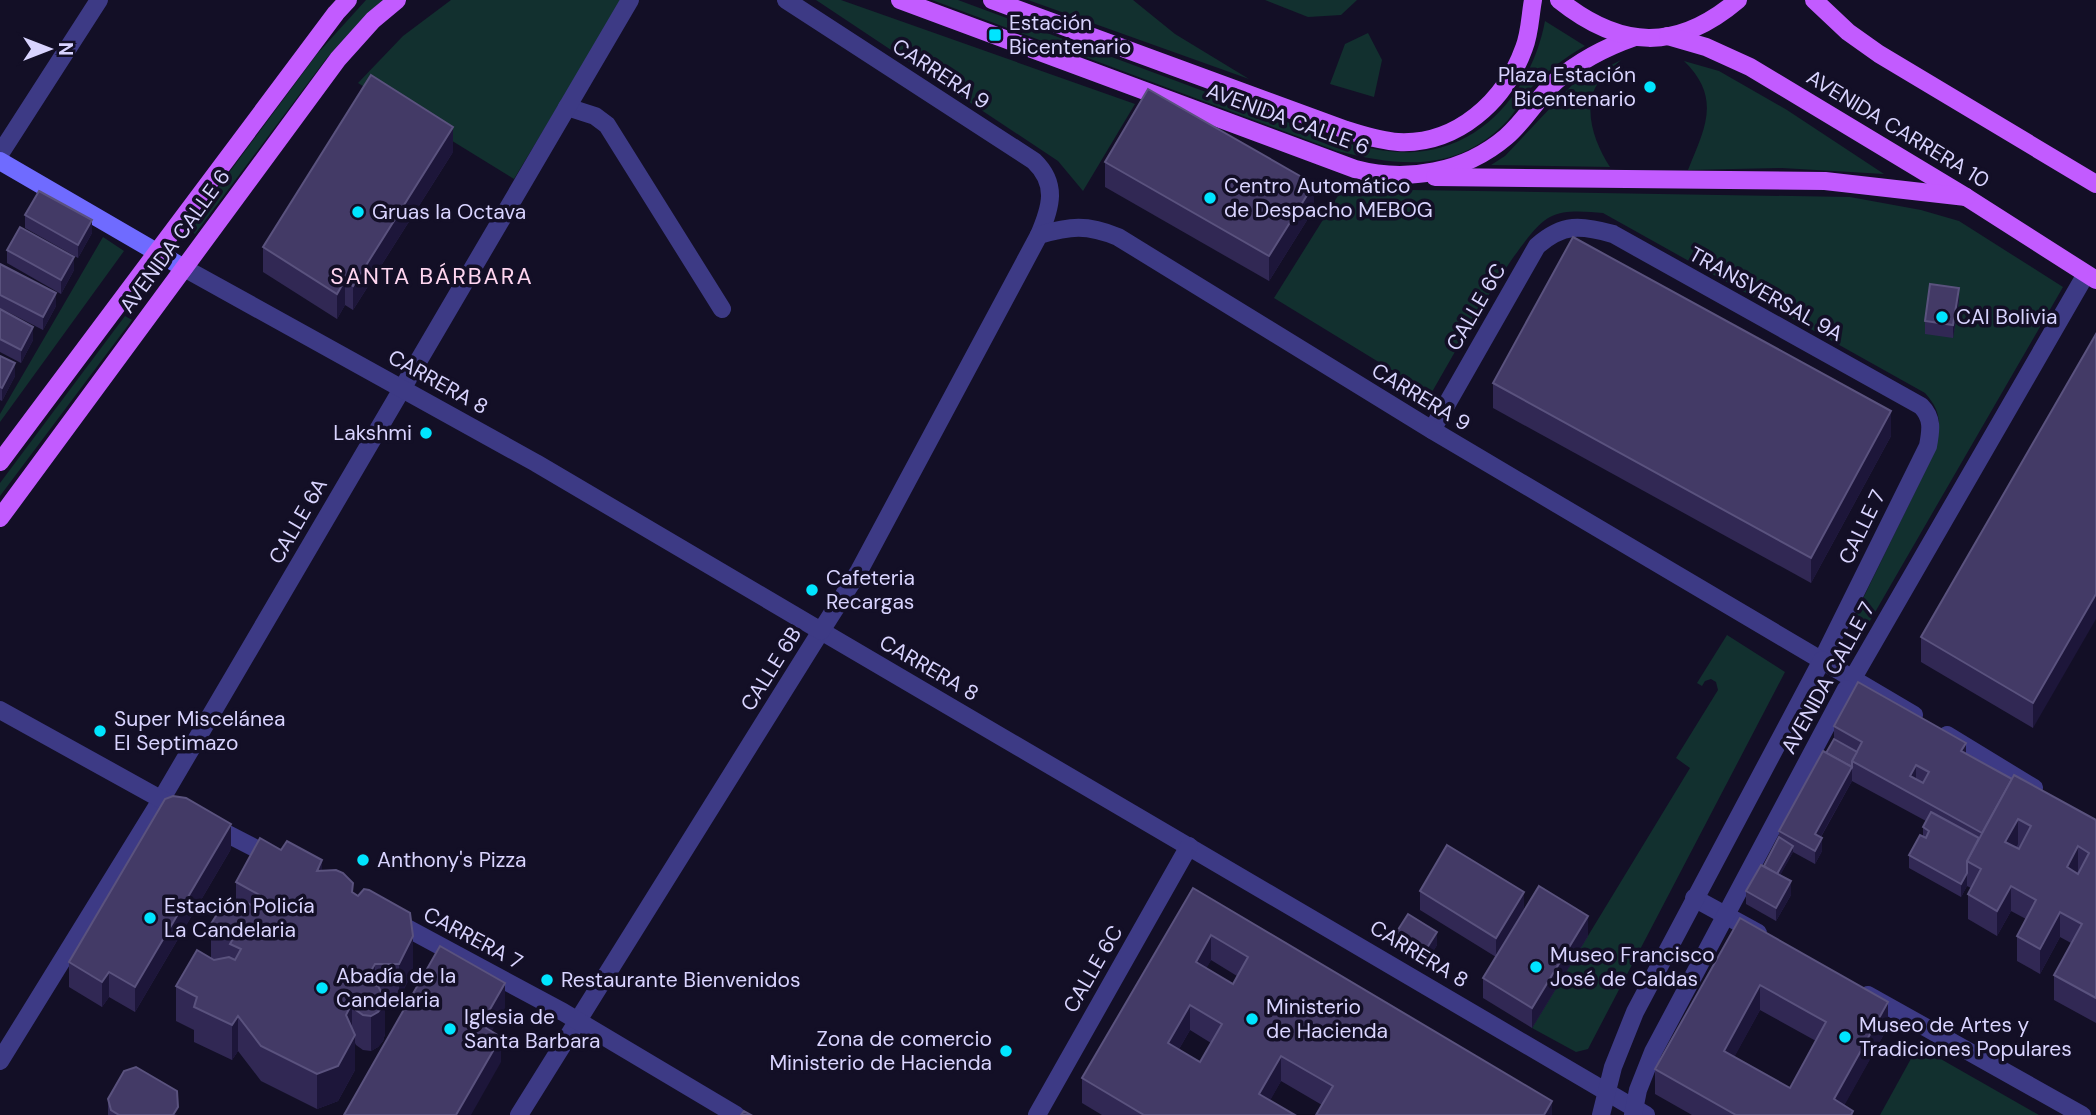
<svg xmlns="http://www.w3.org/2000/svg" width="2096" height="1115" font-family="'DM Sans',sans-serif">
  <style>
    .green { fill: #12302f }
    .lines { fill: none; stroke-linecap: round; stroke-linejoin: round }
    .minor { stroke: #3d3a85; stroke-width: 18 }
    .tertiary { stroke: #3d3a85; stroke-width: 18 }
    .secondary { stroke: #6f6bff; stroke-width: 18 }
    .primary { stroke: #c25bff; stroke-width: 18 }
    .wall { fill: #312854; fill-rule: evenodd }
    .shaded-wall { fill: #1d163a }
    .building { fill: #433a66; stroke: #5a527e; stroke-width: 2; fill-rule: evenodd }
    .poi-dot { fill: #00e5ff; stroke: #130f26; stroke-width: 2.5 }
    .labels { text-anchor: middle; stroke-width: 7; stroke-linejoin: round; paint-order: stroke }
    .poi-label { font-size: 21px; fill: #d9d4ff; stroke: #130f26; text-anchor: start }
    .street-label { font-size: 21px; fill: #d9d4ff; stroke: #130f26 }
    .neighbourhood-label { font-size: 23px; letter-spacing: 2px; fill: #ffd6f0; stroke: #130f26 }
  </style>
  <rect width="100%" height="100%" fill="#130f26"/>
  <g class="green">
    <polygon points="366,0 383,0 364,17 326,59 195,234 188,228 317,54"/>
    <polygon points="451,0 622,0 514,179 358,83 403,36"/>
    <polygon points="816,0 841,0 1135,104 1083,191 1058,161"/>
    <path d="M932 0H958L1341 142C1365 147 1390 154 1415 152 1485 148 1533 86 1545 21L1585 46C1564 58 1547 71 1530 89 1522 99 1516 111 1508 120 1458 173 1402 167 1337 151Z"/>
    <polygon points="1028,0 1133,0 1175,34 1249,79"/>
    <polygon points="1265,0 1357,0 1341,15 1308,17"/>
    <polygon points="1368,33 1382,60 1374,97 1330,84 1345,44"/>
    <path d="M1621 60C1611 69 1597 80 1593 93 1585 118 1597 147 1610 167L1491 165 1505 156 1572 85Z"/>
    <path d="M1684 61 1719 71 1787 110 1884 174 1782 168 1688 170C1705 128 1722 98 1684 61Z"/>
    <path d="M1346 183 1412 190 1850 197 1921 210 1959 221 2063 287 1863 633 1850 625 1931 459C1939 431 1946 416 1925 393L1603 213C1586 212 1566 209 1550 217 1521 230 1451 360 1431 394L1274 298Z"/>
    <polygon points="103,237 124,251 0,422 0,414"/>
    <polygon points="125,316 132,320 0,496 0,483"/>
    <polygon points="1727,635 1785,672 1588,1049 1576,1052 1532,1028 1690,768 1676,758 1718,690 1716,682 1711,679 1705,681 1702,686 1697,683"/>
    <polygon points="1918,1046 2039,1115 1880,1115"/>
  </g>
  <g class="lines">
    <g class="minor">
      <path d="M786 0 1034 161C1058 184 1051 207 1039 235"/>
      <polyline points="567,107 595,116 607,125 722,309"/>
      <polyline points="0,154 99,0"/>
      <path d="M1432 430 1537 246C1563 223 1581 225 1613 234L1921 406C1933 418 1931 430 1928 446L1822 660"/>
      <polyline points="1694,898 1758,933"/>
      <polyline points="1868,995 2082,1115"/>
      <polyline points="0,1061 161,800 630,0"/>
      <polyline points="519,1115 821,631 1646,1115"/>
      <polyline points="1037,1115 1189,846"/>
    </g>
    <g class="tertiary">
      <path d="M184 268 536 463 821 631 859 571 1039 235C1070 226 1087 224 1118 237L1432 430 1914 715"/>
      <polyline points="1853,678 2086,274"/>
      <polyline points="0,710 184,812"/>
      <polyline points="1947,735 2034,788"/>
      <polyline points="212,826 274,858"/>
      <polyline points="392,920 563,1012 736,1115"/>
      <polyline points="1601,1115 1613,1067 1635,1012 1822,660"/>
      <polyline points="1633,1115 1638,1090 1653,1052 1846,689"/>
    </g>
    <polyline class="secondary" points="0,161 184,268"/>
    <g class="primary">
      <path d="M900 0 1355 169C1407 183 1465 172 1506 137 1525 121 1537 98 1556 81 1579 61 1606 47 1635 37"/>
      <path d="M992 0 1346 130C1363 135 1380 141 1398 142 1457 145 1505 101 1524 48 1530 33 1530 16 1533 0"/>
      <path d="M1559 0C1620 49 1677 52 1738 0"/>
      <polyline points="1814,0 1848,32 1879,54 2096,184"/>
      <polyline points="1668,36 1706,47 1750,67 1966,197 2096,280"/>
      <polyline points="1435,177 1825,181 1966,197"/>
      <polyline points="0,462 336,13 348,0"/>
      <polyline points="0,518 338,59 373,20 397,0"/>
    </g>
  </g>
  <g class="wall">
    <polygon points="453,152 353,310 345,305 337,319 263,272 263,247"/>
    <polygon points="1105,162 1314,209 1269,281 1105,187"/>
    <polygon points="25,215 92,233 78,258 25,228"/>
    <polygon points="7,250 74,270 61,294 7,263"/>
    <polygon points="0,264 56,306 43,330 0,308"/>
    <polygon points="1959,301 1953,338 1925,334 1925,321"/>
    <polygon points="0,309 33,340 21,363 0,352"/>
    <polygon points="2096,334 2033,728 1921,662 1921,637"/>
    <polygon points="0,356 15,376 2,401 0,400"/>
    <polygon points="1493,383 1891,436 1811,583 1493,408"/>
    <polygon points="1834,726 1966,753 2012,779 2096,820 2096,1023 2054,1000 2054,975 2071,943 2060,937 2040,974 2017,961 2017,936 2026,919 2011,911 1997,936 1968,919 1968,894 1971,888 1967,886 1961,897 1909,868 1909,855 1923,836 1923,827 1926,821 1852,781 1821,837 1822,851 1815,864 1793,852 1780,875 1791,895 1776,921 1746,904 1746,891 1764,866 1779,837 1779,831 1834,739"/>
    <polygon points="231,849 135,1012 109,997 102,1007 69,987 69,962"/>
    <polygon points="281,850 322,871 353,892 413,971 399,999 385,999 385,1034 383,1041 378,1047 371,1051 363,1050 356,1045 355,1043 355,1070 338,1101 317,1109 261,1081 238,1051 232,1060 194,1042 194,1030 176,1021 176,986 211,959 211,924 236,908 236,882"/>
    <path d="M1193 888 1552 1115 1322 1105 1281 1081 1270 1100 1295 1115H1102L1082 1103V1078ZM1211 960 1237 976 1233 984 1206 968ZM1190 1030 1211 1043 1200 1062 1179 1049Z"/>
    <polygon points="1420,891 1524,911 1588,936 1532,1028 1483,998 1483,978 1496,957 1420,910"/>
    <path d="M1740 918 1888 1027 1844 1105 1853 1115H1692L1655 1094V1069ZM1760 1010 1816 1041 1790 1088 1734 1057Z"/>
    <polygon points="1396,933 1437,945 1425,964 1396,946"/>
    <polygon points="108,1099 178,1115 108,1115"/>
  </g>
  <g class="shaded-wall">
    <polygon points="453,127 453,152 353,310 353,286"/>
    <polygon points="1314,184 1314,209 1269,281 1269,256"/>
    <polygon points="92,220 92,233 78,258 78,245"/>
    <polygon points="74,257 74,270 61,294 61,280"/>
    <polygon points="345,280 345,305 337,319 337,294"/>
    <polygon points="1959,288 1959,301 1953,338 1953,325"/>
    <polygon points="56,293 56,306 43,330 43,317"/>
    <polygon points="33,327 33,340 21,363 21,350"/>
    <polygon points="15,363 15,376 2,401 2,388"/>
    <polygon points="1891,411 1891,436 1811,583 1811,558"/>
    <polygon points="2096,594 2096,619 2033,728 2033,703"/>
    <polygon points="1966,743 1966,762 1961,751"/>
    <polygon points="1916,765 1916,784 1910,776"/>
    <polygon points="1852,767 1852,781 1815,847 1815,834"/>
    <polygon points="2018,819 2018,844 2005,867 2005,842"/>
    <polygon points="231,824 231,849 135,1012 135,987"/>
    <polygon points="1822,838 1822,851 1815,864 1815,851"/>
    <polygon points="1793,846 1793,852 1775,885 1775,879"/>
    <polygon points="2078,846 2078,871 2067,892 2067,867"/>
    <polygon points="322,860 322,895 317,871"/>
    <polygon points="1967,873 1967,886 1961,897 1961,884"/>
    <polygon points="1791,881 1791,895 1776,921 1776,908"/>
    <polygon points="2011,886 2011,911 1997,936 1997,911"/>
    <polygon points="1524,892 1524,911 1496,957 1496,938"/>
    <polygon points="2060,912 2060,937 2040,974 2040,949"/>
    <polygon points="1588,916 1588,936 1532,1028 1532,1008"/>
    <polygon points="1437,932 1437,945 1425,964 1425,951"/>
    <polygon points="1211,935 1211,960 1196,987 1196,962"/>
    <polygon points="413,936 413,971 399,999 399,964"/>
    <polygon points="375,964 375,999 364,983"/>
    <polygon points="109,972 109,997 102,1007 102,982"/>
    <polygon points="505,983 505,1008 481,1050 481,1025"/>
    <polygon points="1760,985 1760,1010 1724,1076 1724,1051"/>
    <polygon points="385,999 385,1034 383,1041 378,1047 371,1051 371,1016"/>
    <polygon points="1888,1002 1888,1027 1839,1115 1834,1099"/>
    <polygon points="352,1003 352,1038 346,1015"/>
    <polygon points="1190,1005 1190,1030 1168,1068 1168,1043"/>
    <polygon points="238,1016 238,1051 232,1060 232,1025"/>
    <polygon points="355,1035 355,1070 338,1101 317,1109 317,1074"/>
    <polygon points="501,1037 501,1062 471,1115 456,1115"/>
    <polygon points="1281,1056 1281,1081 1262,1115 1259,1094"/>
    <polygon points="1552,1101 1552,1115 1544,1115"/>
  </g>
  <g class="building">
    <polygon points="371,75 453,127 353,286 345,280 337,294 263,247"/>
    <polygon points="1148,89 1314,184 1269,256 1105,162"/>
    <polygon points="39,191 92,220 78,245 25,215"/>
    <polygon points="20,227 74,257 61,280 7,250"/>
    <polygon points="1573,237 1891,411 1811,558 1493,383"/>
    <polygon points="0,264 56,293 43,317 0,295"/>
    <polygon points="1930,284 1959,288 1953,325 1925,321"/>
    <polygon points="0,309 33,327 21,350 0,339"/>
    <polygon points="2096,334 2096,594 2033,703 1921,637"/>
    <polygon points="0,356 15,363 2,388 0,387"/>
    <path d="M1858 682 1966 743 1961 751 2012 779 1982 833 1852 761 1862 742 1834 726ZM1916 765 1929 772 1923 783 1910 776Z"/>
    <polygon points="1834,739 1857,752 1852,761 1852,767 1826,753"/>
    <polygon points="1823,751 1852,767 1815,834 1822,838 1815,851 1779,831"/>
    <path d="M2014 775 2096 820V998L2054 975 2082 924 2060 912 2040 949 2017 936 2036 900 2011 886 1997 911 1968 894 1981 869 1967 861ZM2018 819 2031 826 2019 849 2005 842ZM2078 846 2089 853 2078 874 2067 867Z"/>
    <polygon points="173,796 186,798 231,824 135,987 109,972 102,982 69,962 165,799"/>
    <polygon points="1931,812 1979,838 1967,861 1967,873 1961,884 1909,855 1920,835 1926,838 1929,831 1923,827"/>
    <polygon points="1779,837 1793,846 1777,874 1764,866"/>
    <polygon points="260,838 281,850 287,841 322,860 317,871 336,870 343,873 353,883 352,892 358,896 364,889 369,890 410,913 413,936 399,964 375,964 364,983 378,986 385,999 383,1006 378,1012 371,1016 363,1015 356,1010 352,1003 346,1015 355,1035 338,1066 317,1074 261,1046 238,1016 232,1025 194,1007 197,997 176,986 197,950 214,960 229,957 235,960 241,949 230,944 234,937 211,924 225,901 240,910 246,902 258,909 265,898 236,882"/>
    <polygon points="1447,845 1524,892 1496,938 1420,891"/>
    <polygon points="1761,865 1791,881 1776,908 1746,891"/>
    <polygon points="1539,886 1588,916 1532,1008 1483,978"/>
    <path d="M1193 888 1552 1101 1544 1115H1316L1333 1086 1281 1056 1259 1094 1295 1115H1144L1082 1078ZM1211 935 1248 957 1233 984 1196 962ZM1190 1005 1222 1024 1200 1062 1168 1043Z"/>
    <polygon points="1408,914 1437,932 1425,951 1396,933"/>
    <path d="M1740 918 1888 1002 1834 1099 1853 1111 1851 1115H1736L1655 1069ZM1760 985 1826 1022 1790 1088 1724 1051Z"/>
    <polygon points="440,946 505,983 481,1025 501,1037 456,1115 344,1115"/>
    <polygon points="136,1067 177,1091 178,1107 173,1115 119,1115 111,1110 108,1099 124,1071"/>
    <polygon points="744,1111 751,1115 741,1115"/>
  </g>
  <g class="poi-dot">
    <rect x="988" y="28" width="14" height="14" rx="3.5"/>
    <circle cx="1650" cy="87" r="7"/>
    <circle cx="1210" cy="198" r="7"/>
    <circle cx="358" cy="212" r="7"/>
    <circle cx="1942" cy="317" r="7"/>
    <circle cx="426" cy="433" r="7"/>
    <circle cx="812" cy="590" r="7"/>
    <circle cx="100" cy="731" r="7"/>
    <circle cx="363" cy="860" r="7"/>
    <circle cx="150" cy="918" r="7"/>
    <circle cx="1536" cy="967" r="7"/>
    <circle cx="547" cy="980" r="7"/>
    <circle cx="322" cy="988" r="7"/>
    <circle cx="1252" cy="1019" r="7"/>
    <circle cx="450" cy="1029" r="7"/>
    <circle cx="1845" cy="1037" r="7"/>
    <circle cx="1006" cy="1051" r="7"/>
  </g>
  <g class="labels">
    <g class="poi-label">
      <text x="1009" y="30">Estación<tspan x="1009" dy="24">Bicentenario</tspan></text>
      <text x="1636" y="82" text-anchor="end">Plaza Estación<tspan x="1636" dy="24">Bicentenario</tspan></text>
      <text x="1224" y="193">Centro Automático<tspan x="1224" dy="24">de Despacho MEBOG</tspan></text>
      <text x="372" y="219">Gruas la Octava</text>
      <text x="1956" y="324">CAI Bolivia</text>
      <text x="412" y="440" text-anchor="end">Lakshmi</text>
      <text x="826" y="585">Cafeteria<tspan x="826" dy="24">Recargas</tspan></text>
      <text x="114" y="726">Super Miscelánea<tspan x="114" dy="24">El Septimazo</tspan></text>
      <text x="377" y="867">Anthony's Pizza</text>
      <text x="164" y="913">Estación Policía<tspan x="164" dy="24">La Candelaria</tspan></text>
      <text x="1550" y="962">Museo Francisco<tspan x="1550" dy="24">José de Caldas</tspan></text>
      <text x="336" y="983">Abadía de la<tspan x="336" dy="24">Candelaria</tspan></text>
      <text x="561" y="987">Restaurante Bienvenidos</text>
      <text x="1266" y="1014">Ministerio<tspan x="1266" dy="24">de Hacienda</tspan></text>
      <text x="464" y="1024">Iglesia de<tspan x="464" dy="24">Santa Barbara</tspan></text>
      <text x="1859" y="1032">Museo de Artes y<tspan x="1859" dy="24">Tradiciones Populares</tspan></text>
      <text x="992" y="1046" text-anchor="end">Zona de comercio<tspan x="992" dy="24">Ministerio de Hacienda</tspan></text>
    </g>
    <g class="street-label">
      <text transform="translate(941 74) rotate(33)" y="7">CARRERA 9</text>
      <text transform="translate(1288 119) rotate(20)" y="7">AVENIDA CALLE 6</text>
      <text transform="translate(1898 129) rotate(31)" y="7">AVENIDA CARRERA 10</text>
      <text transform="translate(175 241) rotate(-54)" y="7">AVENIDA CALLE 6</text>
      <text transform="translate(1766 294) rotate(29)" y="7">TRANSVERSAL 9A</text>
      <text transform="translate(1476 307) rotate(-60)" y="7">CALLE 6C</text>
      <text transform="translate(438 382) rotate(29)" y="7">CARRERA 8</text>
      <text transform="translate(1421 397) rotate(31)" y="7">CARRERA 9</text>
      <text transform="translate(298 521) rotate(-60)" y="7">CALLE 6A</text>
      <text transform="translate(1862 527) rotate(-64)" y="7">CALLE 7</text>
      <text transform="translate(929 668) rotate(30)" y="7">CARRERA 8</text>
      <text transform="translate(771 669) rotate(-58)" y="7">CALLE 6B</text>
      <text transform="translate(1828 678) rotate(-61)" y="7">AVENIDA CALLE 7</text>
      <text transform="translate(473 938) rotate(28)" y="7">CARRERA 7</text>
      <text transform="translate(1419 954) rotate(31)" y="7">CARRERA 8</text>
      <text transform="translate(1093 969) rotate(-60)" y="7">CALLE 6C</text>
    </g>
    <g class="neighbourhood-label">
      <text x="432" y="284">SANTA BÁRBARA</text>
    </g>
  </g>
  <g transform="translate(49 49) rotate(90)" stroke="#130f26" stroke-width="5" paint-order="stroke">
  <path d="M0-5L12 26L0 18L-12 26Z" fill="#d9d4ff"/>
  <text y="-10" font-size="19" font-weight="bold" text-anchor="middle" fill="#d9d4ff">N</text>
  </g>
</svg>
